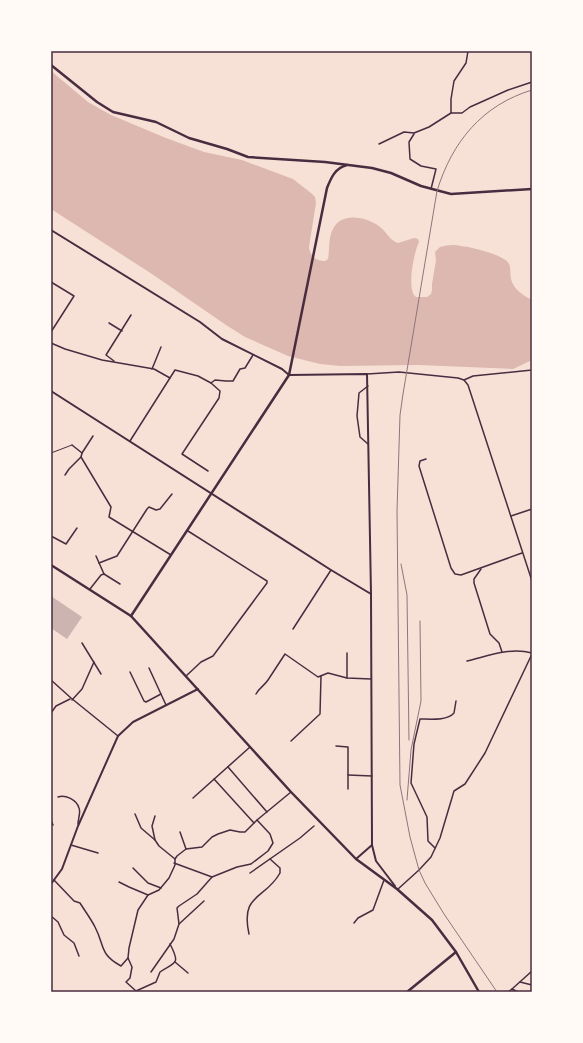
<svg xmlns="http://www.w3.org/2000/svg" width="583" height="1043" font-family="Signika,sans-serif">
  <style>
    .water { fill: #dcb8b0 }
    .building { fill: #ccb4b1 }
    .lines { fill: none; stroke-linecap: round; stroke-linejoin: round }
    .pedestrian { stroke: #4a2c40; stroke-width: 1 }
    .minor { stroke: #4a2c40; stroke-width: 1.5 }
    .tertiary { stroke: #4a2c40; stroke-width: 2 }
    .secondary { stroke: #4a2c40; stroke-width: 2 }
    .primary { stroke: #4a2c40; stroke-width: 2.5 }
    .rail { stroke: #8f747c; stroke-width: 1 }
    .neatline { fill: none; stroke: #4a2c40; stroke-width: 1.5 }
  </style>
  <rect width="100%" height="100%" fill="#f7e1d7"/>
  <path class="water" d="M51 71 88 102 111 115 166 138 204 152 242 160 293 179 311 193 315 197 316 203 309 247C310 256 316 261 325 261L328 259C330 249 328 238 333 229 341 211 368 217 380 227 387 232 389 240 398 243L414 238 418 239 419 242C414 252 406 290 416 297H427L431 294 432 290V284L436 260 435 252 440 247C447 245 454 244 461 246 471 247 505 255 509 264 511 268 510 274 511 279 513 289 524 296 532 300V360L513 369 418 365 340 366 320 364 288 356 245 337 226 325 152 274 51 209Z"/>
  <polygon class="building" points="51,596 82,617 67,639 51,628"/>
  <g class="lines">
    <polyline class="pedestrian" points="51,453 72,445"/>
    <g class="minor">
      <polyline points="451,113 451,99 454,81 466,63 468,51"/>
      <polyline points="414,134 409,142 410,159 421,166 436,169 431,189"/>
      <polyline points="379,144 404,132 414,133 429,127 451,113 462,113 470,107 479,103 508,90 532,82"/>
      <polyline points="51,282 74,296 51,332"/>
      <polyline points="109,323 122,331"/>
      <polyline points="51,343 65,349 102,360 154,369 170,378"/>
      <polyline points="114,361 106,355 131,315"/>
      <polyline points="152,369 161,347"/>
      <polyline points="367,374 399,372 458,378 464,380 468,385 532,581"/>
      <polyline points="464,380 473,376 532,370"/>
      <polyline points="368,386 359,393 357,416 360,437 368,444"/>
      <polyline points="93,436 82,453 81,457 111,507 109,517 171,555"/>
      <polyline points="130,441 175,370 198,376 211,383 215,380 226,381 233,381 240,369 245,368 253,355"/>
      <polyline points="72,445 82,453"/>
      <polyline points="426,459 420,461 419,466 451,568 455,574 461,575 522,553"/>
      <polyline points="208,471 182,454 219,398 220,391 211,383"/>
      <polyline points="65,475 69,469 81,457"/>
      <polyline points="511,516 532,509"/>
      <polyline points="51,536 66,544 77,528"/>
      <polyline points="96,556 104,574"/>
      <polyline points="99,563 117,556 147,509 149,507 156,510 160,509 172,494"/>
      <polyline points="481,569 474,579 474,583 490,634 499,643 502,652"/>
      <polyline points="90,589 101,575 104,574 120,584"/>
      <polyline points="293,629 331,570"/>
      <polyline points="82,643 101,674"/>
      <path d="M467 661C488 656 510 647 532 653"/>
      <polyline points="149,668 166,705"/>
      <polyline points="130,672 144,701 146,702 161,694"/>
      <polyline points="186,676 201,662 213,656 267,583 267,581 188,531"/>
      <polyline points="347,678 347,653"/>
      <polyline points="51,680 71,698 118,736"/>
      <path d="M256 694C260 687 264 686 268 680L285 654 318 677 328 673 347 678 371 679"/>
      <polyline points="72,700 82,689 94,662"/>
      <polyline points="51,713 56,706 70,699"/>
      <polyline points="291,741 320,714 321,676"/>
      <polyline points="336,746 348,747 348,789"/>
      <polyline points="228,767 267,812"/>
      <polyline points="348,775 372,776"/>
      <polyline points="214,779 254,823"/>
      <path d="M58 797C65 794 77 800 79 808 81 812 78 819 78 824"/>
      <polyline points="193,798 250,747"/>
      <polyline points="135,814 141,828 155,840 159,846 175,859"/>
      <polyline points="51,820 53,825"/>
      <polyline points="180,832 186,849"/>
      <polyline points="155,840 152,826 155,816"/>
      <polyline points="71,845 98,853"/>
      <path d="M435 848 428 841 427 817 411 783 414 744 420 719C430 719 447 721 454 713L456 701"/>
      <polyline points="174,863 212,877"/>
      <polyline points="133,868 148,883 161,888"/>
      <polyline points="250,873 300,838 314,826"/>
      <path d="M54 880 74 901 80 903C85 911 91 919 95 927 105 946 99 954 121 966L128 958"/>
      <polyline points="119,882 129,887 148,895"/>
      <polyline points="398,889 419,870 431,857 440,838 454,791 465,784 485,753 532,654"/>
      <polyline points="51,916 58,922 64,935 74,943 79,956"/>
      <polyline points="354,923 358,918 373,910 384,880"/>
      <polyline points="179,924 204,901"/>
      <path d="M249 934C240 893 265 900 280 873V868L270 859"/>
      <path d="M170 944C181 965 175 962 160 972L156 982 136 991 126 982 130 978 132 967 128 958 129 948 138 910 148 895 159 890 169 878 175 865V859L177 856 186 849 202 847 212 837 218 834 230 830 240 832H245L257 820"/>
      <polyline points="175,962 188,973"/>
      <polyline points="151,972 174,939 179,924 177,908 179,906 197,894 212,877 237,867 251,864 268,851 273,843 270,834 257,820 291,792"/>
      <polyline points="520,982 532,985"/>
      <polyline points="512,989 532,971"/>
      <polyline points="508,992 512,989 518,992"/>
    </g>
    <polyline class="tertiary" points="51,884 62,869 78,826 118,736 133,722 198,689"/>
    <g class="secondary">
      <polyline points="51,230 200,322 222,339 282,369 289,375 367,374 371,594 372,845 376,861 395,886"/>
      <polyline points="51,391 331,570 371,594"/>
      <polyline points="356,859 372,845"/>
    </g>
    <g class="primary">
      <polyline points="51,65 97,102 113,112 156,122 189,138 227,149 248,157 325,162 372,168 391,173 421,186 451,194 532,189"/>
      <polyline points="51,565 131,616 291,792 356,859 397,889 432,920 456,952 479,992"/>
      <path d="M131 616 289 375 327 188C331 178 335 168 347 165"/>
      <polyline points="407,992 456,952"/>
    </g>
    <g class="rail">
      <polyline points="401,564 407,595 409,740"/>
      <polyline points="407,800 411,750 421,701 420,621"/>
      <path d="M497 992 444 914 425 883 419 870 410 837 400 785 397 511 400 415 403 394 437 191C452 142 482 105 532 90"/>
    </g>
  </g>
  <rect width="583" height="1043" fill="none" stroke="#fffaf5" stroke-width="104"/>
  <rect x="52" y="52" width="479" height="939" class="neatline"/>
</svg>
